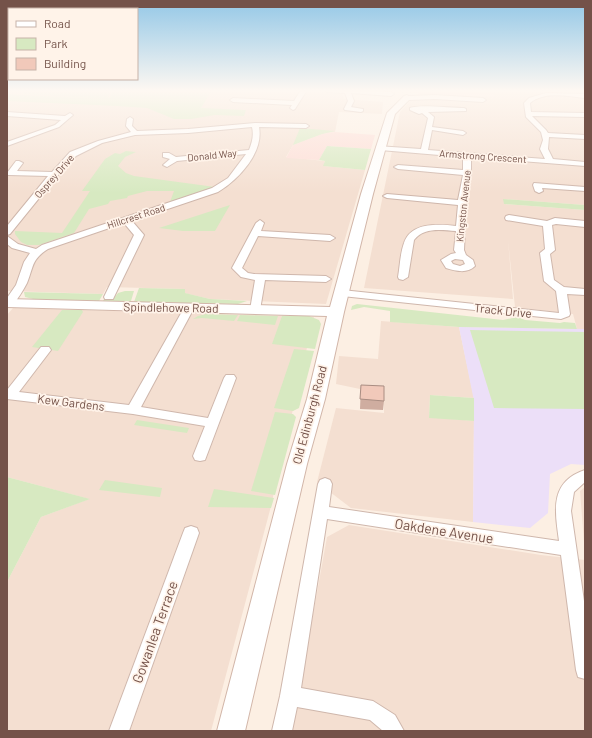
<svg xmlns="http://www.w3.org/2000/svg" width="592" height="738" font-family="Barlow,sans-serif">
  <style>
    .residential { fill: #f4dfd1 }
    .commercial { fill: #fdddd6 }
    .education { fill: #ecdff8 }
    .green { fill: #d7e9c1 }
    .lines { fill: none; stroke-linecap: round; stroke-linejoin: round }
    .street-casing { stroke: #cfb7ac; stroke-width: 2 }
    .secondary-casing { stroke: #d2b6a9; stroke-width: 2 }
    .street { fill: #fff; fill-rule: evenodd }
    .secondary { fill: #fff; fill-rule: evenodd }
    .wall { fill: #cfada0 }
    .building { fill: #f1c9ba; stroke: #a98d82 }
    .labels { text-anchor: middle; stroke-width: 3.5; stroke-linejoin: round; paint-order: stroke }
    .far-street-label { font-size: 10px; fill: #745249; stroke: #fff3e9 }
    .street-label { font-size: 12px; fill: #745249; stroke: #fff3e9 }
    .near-street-label { font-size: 14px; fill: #745249; stroke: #fff3e9 }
  </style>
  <rect width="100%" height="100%" fill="#fcefe3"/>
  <g class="residential">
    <polygon points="7,90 303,90 342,93 344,99 383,102 382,114 339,112 335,132 322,134 293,145 286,157 325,161 324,166 365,170 326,304 210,299 184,293 185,289 107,287 103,294 7,291"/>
    <polygon points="493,90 585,90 585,205 504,199 504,204 585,210 585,329 577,329 573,314 515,307 508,240 513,299 364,288 400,112 412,99 420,94 494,97"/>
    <polygon points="13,308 314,317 270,510 211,731 7,731 7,582 41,517 89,499 7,477 7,315"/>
    <polygon points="381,321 459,327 474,398 430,395 429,417 474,421 473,522 351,508 317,482 336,408 384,413 384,394 336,384 339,356 378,359"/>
    <polygon points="585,487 585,555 580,491"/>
    <polygon points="349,525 541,555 585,560 585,731 292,731 327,537"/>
  </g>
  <g class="commercial">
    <polygon points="408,90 493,90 494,97 420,94"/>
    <polygon points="335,132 375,135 371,149 327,146 319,160 286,158 293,145 322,134"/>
  </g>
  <polygon class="education" points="459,327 585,329 585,465 571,464 550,474 548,513 530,528 473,522 474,401"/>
  <g class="green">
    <polygon points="7,90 110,90 108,98 110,97 112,90 212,90 201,108 246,110 244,116 215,115 191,119 174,119 147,108 117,106 7,101 7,94 105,99 22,94 25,92 7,92"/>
    <polygon points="300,128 335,131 322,134 293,145"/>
    <polygon points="327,146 371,149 365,170 323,166 325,161 319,160"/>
    <polygon points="126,151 136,152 125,157 118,166 126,173 134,176 215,187 170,202 174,191 147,191 128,196 127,198 110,201 108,204 89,209 74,233 39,245 27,245 21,242 15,234 15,231 62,233 90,191 82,191 105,159 115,153 120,154"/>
    <polygon points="503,199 585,205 585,210 504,204"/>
    <polygon points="230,205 215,231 183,231 159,228"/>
    <polygon points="139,288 185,289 185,293 210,299 247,301 238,304 134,302"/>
    <polygon points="125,291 134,291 131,301 103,301 104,299 113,299 118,293"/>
    <polygon points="24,292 103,294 99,301 33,299 25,297"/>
    <polygon points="357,304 503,320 518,317 525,320 560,323 564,322 575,323 577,329 459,327 390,322 390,311 364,307 351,310 352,306"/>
    <polygon points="62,310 82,310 83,312 58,351 32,347"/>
    <polygon points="206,314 238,315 234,321 202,318 193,319 198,316"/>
    <polygon points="240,315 278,316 275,325 237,321"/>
    <polygon points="282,316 309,316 319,320 321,324 315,349 272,344"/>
    <polygon points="470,330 585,332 585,409 494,408"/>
    <polygon points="294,349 314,351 299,408 293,411 274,408"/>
    <polygon points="430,395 474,398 474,421 429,418"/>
    <polygon points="275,412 293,414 296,417 275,495 251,491"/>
    <polygon points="137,420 189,428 187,433 134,425"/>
    <polygon points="7,477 90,499 41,517 7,582"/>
    <polygon points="105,480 162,488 160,497 99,490"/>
    <polygon points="214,489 274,498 271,508 208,507"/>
  </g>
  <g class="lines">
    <g class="street-casing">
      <g id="street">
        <polygon points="301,90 307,90 295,109 293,110 290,108 292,105 233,102 230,100 233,98 294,101"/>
        <polygon points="324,90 391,92 394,94 391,96 351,93 354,101 351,107 363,109 363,111 361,112 345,110 344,109 348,101 345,93 327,92"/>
        <path d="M546 93 585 94V98C568 96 544 91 530 103L531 112 585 113V117L532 116 546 130 548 133 585 135V139L549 137 548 149 553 159 585 162V166L471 157V173L466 203 464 250 466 255 473 260 475 266C467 274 456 271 446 268L441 260 451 254 456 253 454 250 456 231C441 230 424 227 414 240L408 277 403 280 399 279 398 277C400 266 400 254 404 243 411 222 438 224 456 226L458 205 387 198 383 196 387 194 458 200 463 175 398 169 394 167 398 165 463 170V157L380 150 376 148 377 146 421 149 428 118 422 113 419 114 410 110V108C418 104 452 108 464 108L466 109V111L428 112 434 117 432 127 463 131 466 133 463 135 432 130 428 150 545 159 540 149 543 140 541 132 526 117 524 103 529 98ZM455 259 463 260 465 264 460 266 453 264 451 261Z"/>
        <polygon points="435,95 483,98 486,100 483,102 435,99 409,100 406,98 409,96"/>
        <polygon points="7,112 65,116 70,113 73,115 59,127 7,146 7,142 55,125 61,120 7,116"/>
        <path d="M130 117 133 119 132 126 137 131 188 129 255 123 306 124 309 126 306 128 259 127C264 153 238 180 218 192L132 221 144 235 113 299H105L104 297 134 235 124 223 48 249C31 260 34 266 27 283 23 291 18 298 13 305L7 306V298L16 285 24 262 30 253 12 248 7 244V236L18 244 36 249 42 245 212 188 228 178 246 154 177 161 167 167 163 165 170 159 163 157V153H169L176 157 249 150C252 142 254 136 252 127L188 133 135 135 102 143 76 156 57 176 10 234 7 235V226L48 176 8 175 7 173 16 161H19L23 163 17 171 52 172 70 152 98 141 131 132 126 126 127 119Z"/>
        <polygon points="534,183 585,187 585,191 542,188 543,191 539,193 535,191 533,185"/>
        <polygon points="509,215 547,221 555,218 585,221 585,227 556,224 552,225 555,250 550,254 554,280 564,287 585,289 585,295 567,294 570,314 569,316 561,319 342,296 337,293 342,290 559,313 556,291 544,281 540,253 545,249 543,226 506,220 505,218 506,216"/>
        <polygon points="260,220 264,223 261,231 330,235 335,238 330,241 258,236 242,268 248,273 254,274 326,276 331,279 326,282 265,280 260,310 255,313 250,310 255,280 241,277 232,268 256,223"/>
        <polygon points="189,305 194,308 141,407 208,418 224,378 226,375 234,375 236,378 205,460 200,461 195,460 193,456 205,426 133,414 7,399 7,390 41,347 49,347 51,350 19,392 129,405 184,308"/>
        <path d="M585 470V482L574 492 571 511 585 608V679L578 677 576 670 561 555 327 519 301 688 373 701 395 715 404 731H383L370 720 297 707 292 731H272L280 696 318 484 320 480 325 478 330 480 332 484 329 507 559 541C555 511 549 482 585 470Z"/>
        <polygon points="191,526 197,528 199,533 129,731 109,731 183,533 185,528"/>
      </g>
    </g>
    <g class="secondary-casing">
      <polygon id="secondary" points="407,95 411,98 395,114 373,194 344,312 325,399 307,464 245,731 217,731 287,464 307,399 327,316 7,307 7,299 330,307 361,194 387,113 404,96"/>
    </g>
    <use href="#street" class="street"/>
    <use href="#secondary" class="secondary"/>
  </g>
  <polygon class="wall" points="361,385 384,401 383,410 360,409"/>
  <polygon class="building" points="361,385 384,386 384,401 360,399"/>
  <linearGradient id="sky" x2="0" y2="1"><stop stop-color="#94c8e7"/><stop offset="0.47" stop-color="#fef8f2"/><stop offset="1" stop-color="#fef8f2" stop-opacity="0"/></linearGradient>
  <rect width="592" height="193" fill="url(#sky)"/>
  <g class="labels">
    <g class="far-street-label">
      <text transform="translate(212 155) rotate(-6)" y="4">Donald Way</text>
      <text transform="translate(483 156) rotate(4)" y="4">Armstrong Crescent</text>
      <text transform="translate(54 176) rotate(-49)" y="4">Osprey Drive</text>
      <text transform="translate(463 206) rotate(-84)" y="4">Kingston Avenue</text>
      <text transform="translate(136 216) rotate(-18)" y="4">Hillcrest Road</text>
    </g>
    <g class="street-label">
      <text transform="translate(171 308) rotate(1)" y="4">Spindlehowe Road</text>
      <text transform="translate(503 311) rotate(6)" y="4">Track Drive</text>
      <text transform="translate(71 403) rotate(7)" y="4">Kew Gardens</text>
      <text transform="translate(310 415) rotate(-75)" y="4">Old Edinburgh Road</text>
    </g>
    <g class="near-street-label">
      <text transform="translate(444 531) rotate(9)" y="5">Oakdene Avenue</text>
      <text transform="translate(155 632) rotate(-70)" y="5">Gowanlea Terrace</text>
    </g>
  </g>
  <rect width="592" height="738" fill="none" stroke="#745249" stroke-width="16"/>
  <rect x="8" y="8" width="130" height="72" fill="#fff3e9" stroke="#c7b3a9"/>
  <rect x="16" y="21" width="20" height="6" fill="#ffffff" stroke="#c7b3a9"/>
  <text x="44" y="28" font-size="12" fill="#745249">Road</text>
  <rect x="16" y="38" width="20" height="12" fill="#d7e9c1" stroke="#c7b3a9"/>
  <text x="44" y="48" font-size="12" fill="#745249">Park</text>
  <rect x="16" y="58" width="20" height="12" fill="#f1c9ba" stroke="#c7b3a9"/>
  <text x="44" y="68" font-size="12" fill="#745249">Building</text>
</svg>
